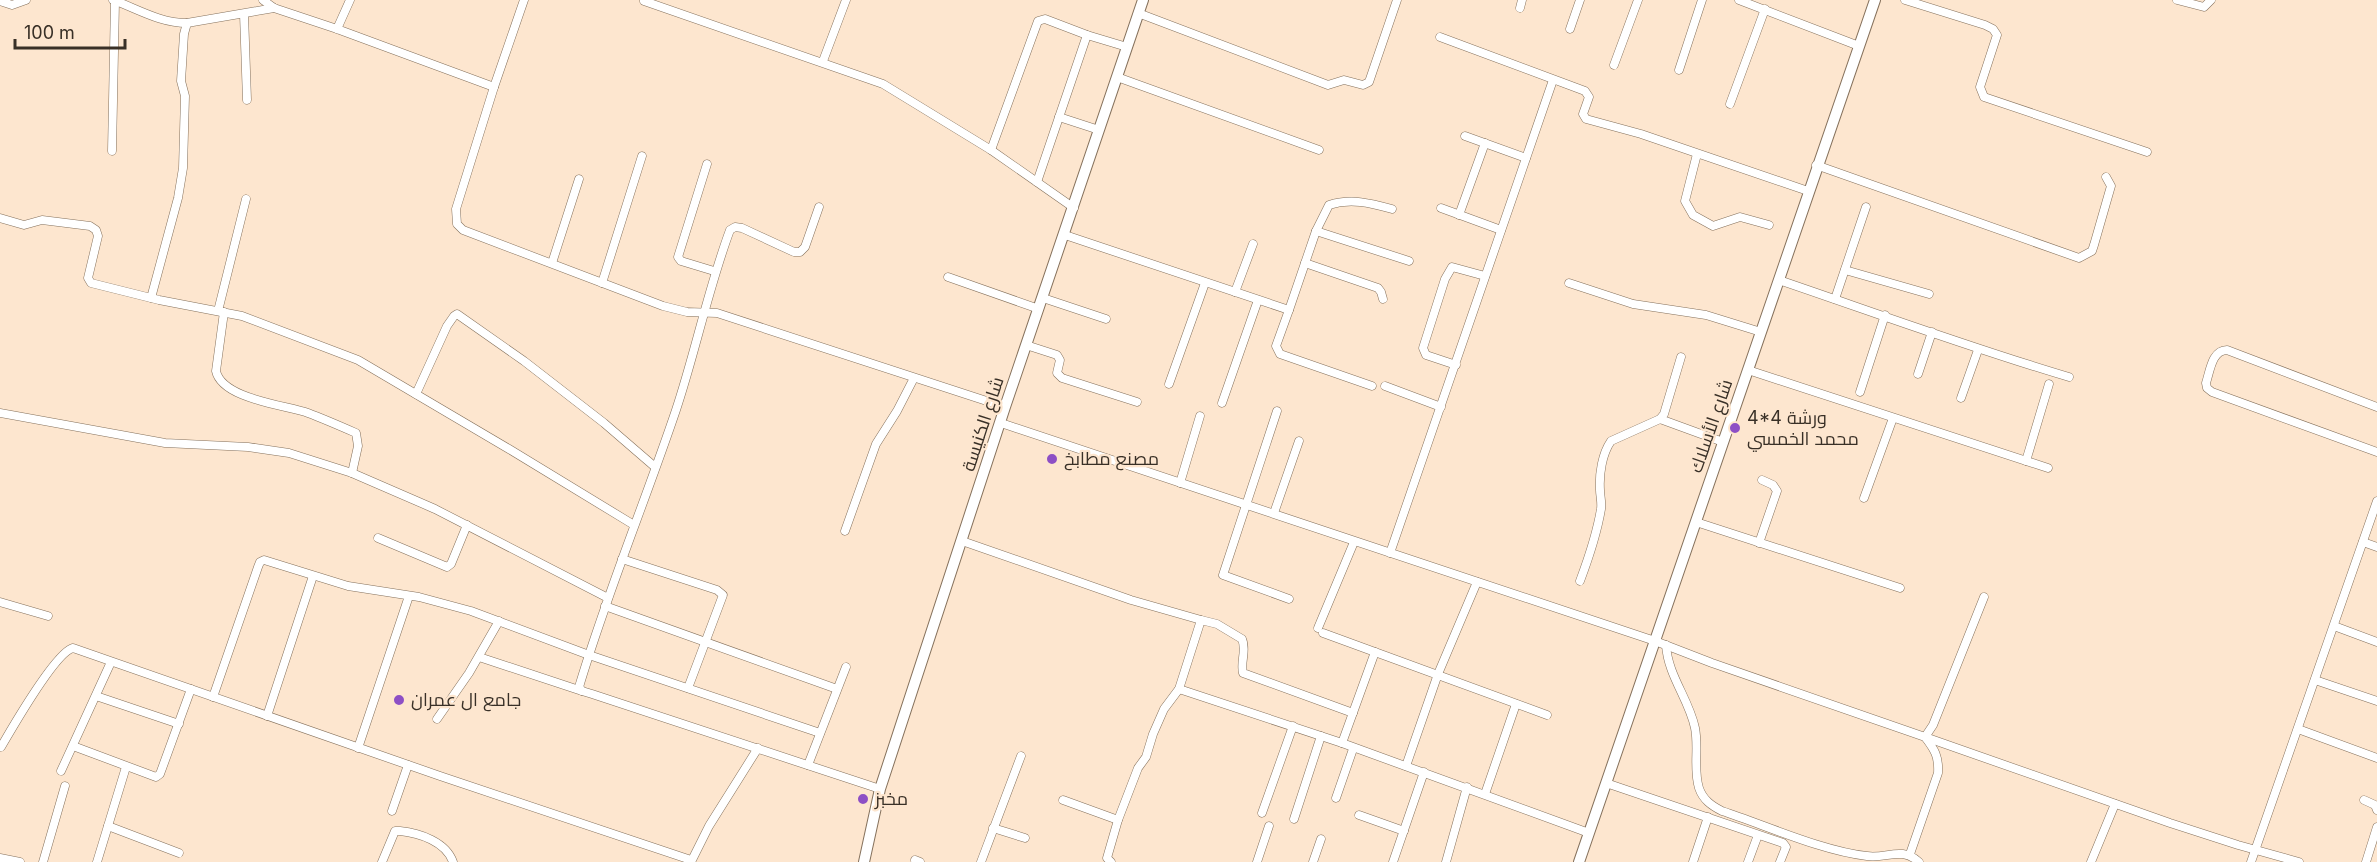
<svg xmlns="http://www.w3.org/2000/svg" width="2377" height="862" font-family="Inter,Cairo,sans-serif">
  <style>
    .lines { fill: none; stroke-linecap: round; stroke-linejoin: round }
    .street-casing { stroke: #85715c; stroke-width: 9 }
    .secondary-casing { stroke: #85715c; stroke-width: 12 }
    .street { stroke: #fff; stroke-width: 8 }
    .secondary { stroke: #fff; stroke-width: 10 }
    .poi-dot { fill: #8d4fc5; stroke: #fde6cf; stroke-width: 2 }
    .labels { text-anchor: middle; stroke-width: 4.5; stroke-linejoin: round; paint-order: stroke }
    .poi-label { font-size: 18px; fill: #393027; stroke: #fde6cf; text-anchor: start }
    .street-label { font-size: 18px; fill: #393027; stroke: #fde6cf }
  </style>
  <rect width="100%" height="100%" fill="#fde6cf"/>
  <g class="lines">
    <g class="street-casing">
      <g id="street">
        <path d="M113 0C138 9 160 23 187 23L274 8"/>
        <polyline points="263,0 274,8 337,29 494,87"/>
        <polyline points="524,0 494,87 456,209 457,224 463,230 663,306 687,312 717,313 1005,407"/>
        <polyline points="1739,0 1859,46"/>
        <polyline points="1905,0 1985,25 1993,29 1997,35 1980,87 1984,97 2147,152"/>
        <polyline points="2177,0 2204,7 2211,0"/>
        <polyline points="0,1 12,5 26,0"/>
        <polyline points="644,1 883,84 991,150 1074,208"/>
        <polyline points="1520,8 1522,0"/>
        <polyline points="1138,13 1328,85 1344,80 1363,85 1369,82 1397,0"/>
        <polyline points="244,14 247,100"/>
        <polyline points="337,29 350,0"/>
        <polyline points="1570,29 1580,0"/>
        <polyline points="1440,37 1585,91 1589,97 1583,114 1586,119 1641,134 1808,191"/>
        <polyline points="823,61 846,0"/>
        <polyline points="1614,65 1638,0"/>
        <polyline points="1679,70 1702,0"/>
        <polyline points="1117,77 1319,150"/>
        <polyline points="1730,104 1765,9"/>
        <polyline points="1059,117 1099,130"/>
        <polyline points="1465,136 1526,158"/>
        <polyline points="991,150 1038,21 1045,19 1087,35 1127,47"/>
        <polyline points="112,151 115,1"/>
        <polyline points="1697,154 1685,201 1693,215 1713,226 1740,217 1769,225"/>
        <polyline points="707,164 678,257 681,261 714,271"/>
        <polyline points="1816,165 2079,258 2092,251 2094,245 2111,186 2106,177"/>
        <polyline points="1037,182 1087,35"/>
        <path d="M819 207 805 247 800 252H794L742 228 735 227 730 230C708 289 696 350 676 410 645 502 607 593 579 687L582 691 592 694 880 789"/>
        <polyline points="1441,208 1501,230"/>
        <polyline points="1459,215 1485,143"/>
        <polyline points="0,218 24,225 42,220 90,226 96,230 98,236 88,278 91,283 159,300 242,316 358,360 509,449 634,525"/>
        <polyline points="1316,231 1409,261"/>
        <polyline points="1065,235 1289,310 1276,346 1280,354 1372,386"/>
        <polyline points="552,263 579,179"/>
        <polyline points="1305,263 1378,288 1381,292 1383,299"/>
        <polyline points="1845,270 1929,294"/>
        <polyline points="948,277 1039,309"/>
        <path d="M1779 280C1876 313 1971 348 2069 377"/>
        <polyline points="602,283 642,156"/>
        <polyline points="1569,283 1633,304 1706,315 1761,332"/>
        <polyline points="1235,292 1253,244"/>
        <polyline points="151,298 178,198 183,168 185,96 181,81 184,34 187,23"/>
        <polyline points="1043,298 1106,319"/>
        <polyline points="1835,299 1866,207"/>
        <path d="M1289 310 1316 231 1329 205C1351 198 1370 203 1392 209"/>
        <polyline points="218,311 246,199"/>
        <path d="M224 312 216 371C222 399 285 405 308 413 324 419 340 426 356 433L358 446 352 473"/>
        <polyline points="1026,345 1057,355 1060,360 1057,373 1062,378 1137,402"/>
        <polyline points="1456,365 1426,355 1423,348 1445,279 1452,267 1485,276"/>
        <polyline points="1748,370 2048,468"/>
        <polyline points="1918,374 1932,332"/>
        <polyline points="1169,384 1205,283"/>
        <polyline points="1385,386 1441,407"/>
        <polyline points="1860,392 1885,315"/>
        <polyline points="416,394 447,326 454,316 457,314 524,361 604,423 655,467"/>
        <polyline points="1961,398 1978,350"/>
        <polyline points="1222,403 1258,300"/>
        <path d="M2377 407 2227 350C2212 350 2210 371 2206 383L2207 388 2212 392 2377 452"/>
        <polyline points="1277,411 1223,575 1289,599"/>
        <polyline points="0,413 165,443 248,447 289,453 352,473 435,509 608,598"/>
        <polyline points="1660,419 1723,442"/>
        <path d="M1001 423 1655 641 1712 663 1925 737C1935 750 1939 757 1938 773L1910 854"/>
        <polyline points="2026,461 2049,384"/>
        <polyline points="1180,483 1200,416"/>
        <polyline points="1864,498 1893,418"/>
        <polyline points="1274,513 1299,441"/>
        <polyline points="1696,522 1900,588"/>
        <polyline points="845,531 876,444 897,411 914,378"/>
        <polyline points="378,538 447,567 451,564 467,525"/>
        <polyline points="962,541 1131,600 1201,620"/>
        <polyline points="2363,542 2377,547"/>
        <polyline points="1759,543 1777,491 1773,485 1762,480"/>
        <polyline points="1390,553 1553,80"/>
        <polyline points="622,559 717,590 723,595 688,688"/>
        <path d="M1580 581C1589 557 1597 533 1601 509 1602 502 1600 496 1600 490 1599 474 1602 454 1611 441L1660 419 1664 414 1681 357"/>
        <polyline points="1984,597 1933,725 1925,737 2170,823 2238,845 2299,862"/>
        <polyline points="0,602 48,616"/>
        <polyline points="605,606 837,689"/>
        <polyline points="2334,626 2377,642"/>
        <polyline points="1318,628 1354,542"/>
        <polyline points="1323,633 1547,715"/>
        <path d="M1666 645C1668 676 1689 699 1695 728 1699 748 1693 769 1699 788 1703 800 1712 806 1722 811 1765 825 1822 851 1867 856 1887 859 1901 846 1919 862"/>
        <polyline points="479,657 582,691"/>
        <polyline points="2315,680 2377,701"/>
        <polyline points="1179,689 1342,743 1589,833"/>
        <polyline points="96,696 179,724"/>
        <polyline points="213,697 258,567 260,562 264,560 348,586 419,597 471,611 589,655 820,733"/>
        <polyline points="267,716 313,576"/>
        <polyline points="437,719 469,673 499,621"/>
        <polyline points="2298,729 2377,758"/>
        <polyline points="1342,743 1375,652"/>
        <polyline points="73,746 156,777 160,774 191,689"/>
        <path d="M1 747C12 728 56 652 73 648L440 776 691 860"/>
        <polyline points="358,748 409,596"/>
        <polyline points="808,765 846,667"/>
        <polyline points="1406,766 1438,674 1477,582"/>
        <polyline points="61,771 111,662"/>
        <polyline points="1606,783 1783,843 1786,847 1780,862"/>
        <polyline points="1485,794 1516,704"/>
        <polyline points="1336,798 1353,749"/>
        <polyline points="1063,800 1118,820"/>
        <polyline points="2364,800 2375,805 2377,810"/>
        <polyline points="392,811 408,765"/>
        <polyline points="1262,813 1293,726"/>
        <polyline points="1359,815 1404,831"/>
        <polyline points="1294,819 1321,736"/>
        <polyline points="108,826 179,853"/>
        <polyline points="993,828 1025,838"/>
        <polyline points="0,858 20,862"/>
        <polyline points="915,860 920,862"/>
        <polyline points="43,862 65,786"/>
        <polyline points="97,862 126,767"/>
        <path d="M382 862 395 831H400C420 833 446 842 453 862"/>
        <polyline points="691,862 709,826 758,748"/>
        <polyline points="981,862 1021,756"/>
        <path d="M1111 862 1107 858 1118 820 1138 768 1146 757 1153 734 1164 709 1179 689 1201 620 1217 624 1242 639C1247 650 1240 662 1243 673L1353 713"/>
        <polyline points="1257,862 1269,826"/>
        <polyline points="1313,862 1321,839"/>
        <polyline points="1393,862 1424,772"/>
        <polyline points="1446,862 1467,787"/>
        <polyline points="1693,862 1708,817"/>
        <polyline points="1748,862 1758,835"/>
        <polyline points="2091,862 2115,804"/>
        <polyline points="2251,862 2377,501"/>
        <polyline points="2366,862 2377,827"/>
      </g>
    </g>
    <g class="secondary-casing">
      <g id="secondary">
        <polyline points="864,862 880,789 1005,407 1143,0"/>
        <polyline points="1579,862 1875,0"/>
      </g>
    </g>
    <use href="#street" class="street"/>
    <use href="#secondary" class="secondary"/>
  </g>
  <g class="poi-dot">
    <circle cx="1735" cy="428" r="6"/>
    <circle cx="1052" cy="459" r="6"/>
    <circle cx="399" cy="700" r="6"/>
    <circle cx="863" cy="799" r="6"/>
  </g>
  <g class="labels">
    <g class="poi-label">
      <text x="1747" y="424">4*4 ورشة<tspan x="1747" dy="21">محمد الخمسي</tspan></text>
      <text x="1064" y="465">مصنع مطابخ</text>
      <text x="411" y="706">جامع ال عمران</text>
      <text x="875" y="805">مخبز</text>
    </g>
    <g class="street-label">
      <text transform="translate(983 424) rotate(-72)" y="6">شارع الكنيسة</text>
      <text transform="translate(1711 426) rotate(-71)" y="6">شارع الأسلاك</text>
    </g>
  </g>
  <path d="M15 39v9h110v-9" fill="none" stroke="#393027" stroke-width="3"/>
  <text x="24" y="39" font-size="18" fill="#393027" stroke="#fde6cf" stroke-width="4.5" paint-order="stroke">100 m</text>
</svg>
